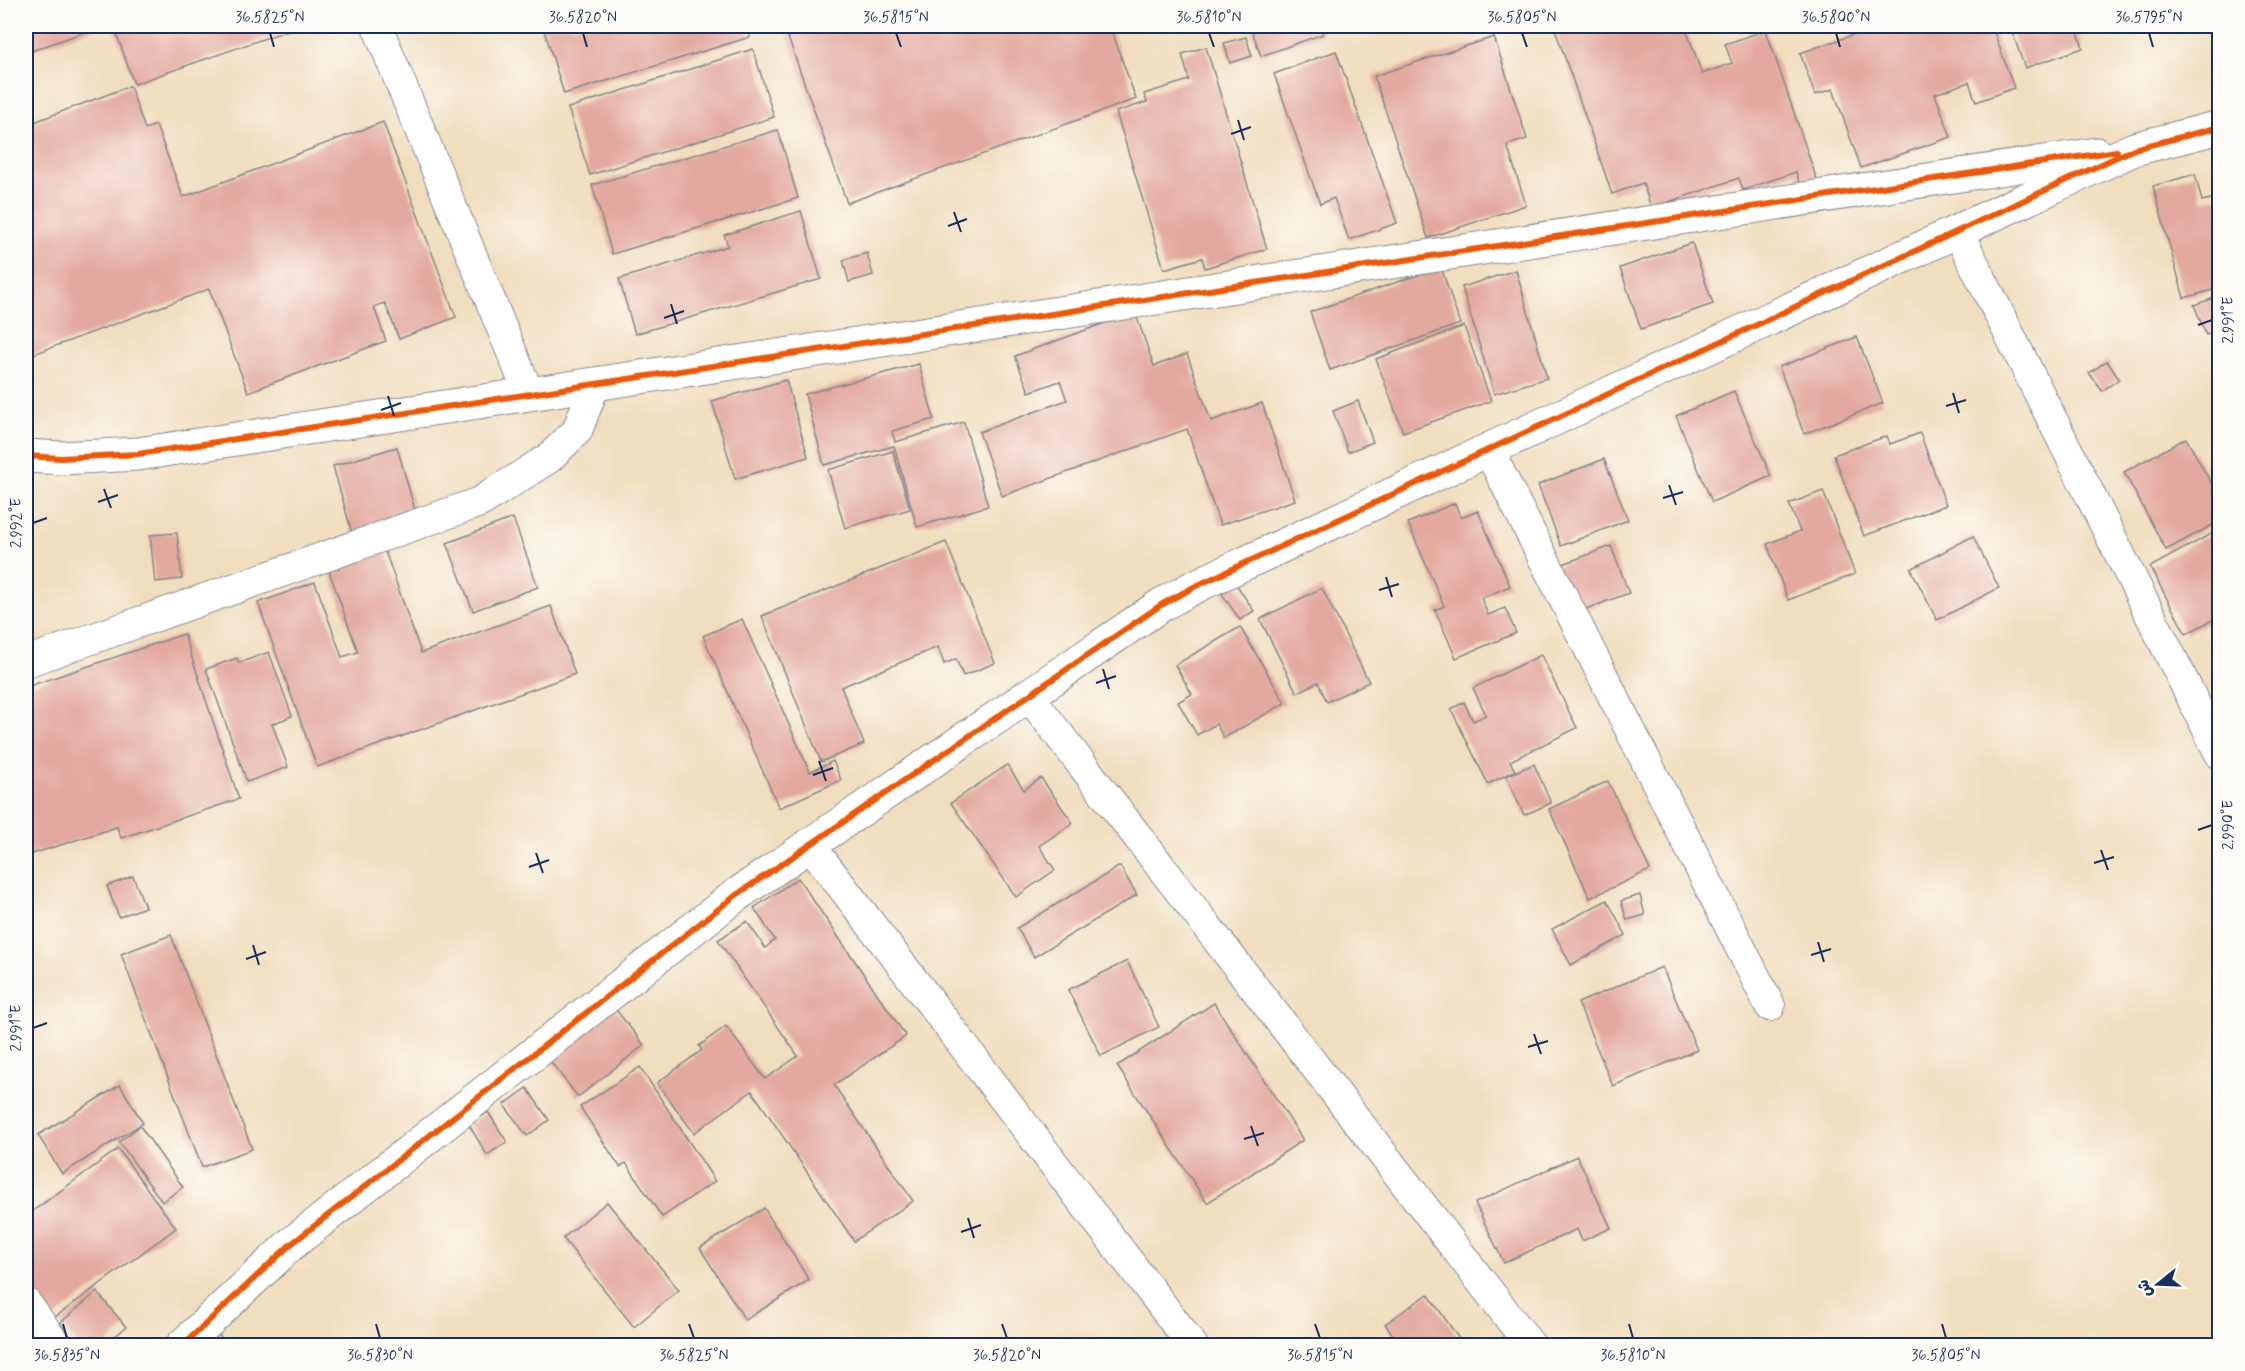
<svg xmlns="http://www.w3.org/2000/svg" width="2245" height="1371" font-family="Mynerve,'Playpen Sans Arabic',sans-serif">
  <style>
    .building { fill: #e3a99e }
    .lines { fill: none; stroke-linecap: round; stroke-linejoin: round }
    .street-casing { stroke: #86868e; stroke-width: 32 }
    .secondary-casing { stroke: #86868e; stroke-width: 35 }
    .street { stroke: #fff; stroke-width: 30 }
    .secondary { stroke: #fff; stroke-width: 33 }
    .cycleway-casing { stroke: #fdfcf7; stroke-width: 10 }
    .cycleway { stroke: #e8590c; stroke-width: 6 }
    .ticks { fill: none; stroke: #1b2f5e; stroke-width: 2 }
    .neatline { fill: none; stroke: #1b2f5e; stroke-width: 2 }
    .ticks-label { font-size: 15px; text-anchor: middle; fill: #1b2f5e }
  </style>
  <rect width="100%" height="100%" fill="#fdfcf7"/>
  <filter id="ink" filterUnits="userSpaceOnUse"><feTurbulence type="fractalNoise" baseFrequency=".0167" numOctaves="2"/><feDisplacementMap in="SourceGraphic" scale="12" xChannelSelector="R" yChannelSelector="G"/><feConvolveMatrix kernelMatrix="1 2 1 2 8 2 1 2 1" color-interpolation-filters="sRGB"/></filter>
  <filter id="wash" filterUnits="userSpaceOnUse"><feTurbulence type="fractalNoise" baseFrequency=".008" numOctaves="4" result="noise"/><feDisplacementMap in="SourceGraphic" scale="24" xChannelSelector="R" yChannelSelector="G"/><feGaussianBlur stdDeviation="1.35" result="paint"/><feColorMatrix in="noise" values="0 0 0 0 0 0 0 0 0 0 0 0 0 0 0 0 0 1.4 0 .05"/><feComposite in="paint" operator="in"/></filter>
  <g filter="url(#wash)">
    <rect width="100%" height="100%" fill="#f0ddbd"/>
    <g id="blocks">
      <g class="building">
        <polygon points="26,26 101,26 26,53"/>
        <polygon points="114,26 300,26 134,84"/>
        <polygon points="543,26 747,26 750,37 564,94"/>
        <polygon points="784,26 1110,26 1136,99 847,203"/>
        <polygon points="1258,26 1321,26 1323,34 1261,56 1251,28"/>
        <polygon points="1554,26 1685,26 1702,74 1732,63 1725,44 1766,30 1819,186 1802,192 1796,172 1743,190 1739,178 1651,208 1643,183 1612,194"/>
        <polygon points="1879,26 1992,26 2014,88 1976,102 1969,82 1935,94 1951,137 1861,168 1833,89 1815,95 1800,53"/>
        <polygon points="2010,26 2076,26 2083,48 2025,68"/>
        <polygon points="1246,37 1252,56 1230,63 1224,43"/>
        <polygon points="1494,37 1527,139 1507,145 1526,205 1428,238 1374,76"/>
        <polygon points="1206,47 1267,249 1205,268 1202,258 1164,269 1116,112 1147,102 1144,94 1189,80 1182,54"/>
        <polygon points="753,49 774,117 590,175 568,108"/>
        <polygon points="1336,51 1397,223 1349,240 1334,198 1320,204 1274,74"/>
        <polygon points="130,86 145,129 156,125 183,197 383,122 456,317 399,339 385,303 374,307 386,341 248,392 209,289 26,357 26,125"/>
        <polygon points="778,130 798,198 612,254 592,185"/>
        <polygon points="2195,174 2202,201 2220,197 2220,288 2184,298 2153,186"/>
        <polygon points="801,211 821,279 635,334 619,279 728,246 724,235"/>
        <polygon points="1692,243 1713,304 1641,329 1620,268"/>
        <polygon points="867,253 873,275 849,282 843,260"/>
        <polygon points="1441,267 1460,324 1330,370 1310,312"/>
        <polygon points="1516,270 1547,378 1494,394 1462,287"/>
        <polygon points="2220,296 2220,330 2206,335 2194,305"/>
        <polygon points="1135,312 1154,366 1187,354 1211,421 1262,403 1295,500 1220,525 1187,429 1002,496 979,432 1067,400 1060,381 1029,392 1015,356"/>
        <polygon points="1464,326 1491,401 1403,432 1376,359"/>
        <polygon points="1857,337 1883,403 1804,434 1779,367"/>
        <polygon points="2107,361 2119,379 2102,391 2089,373"/>
        <polygon points="919,364 934,419 892,431 895,442 964,422 988,506 917,527 894,446 824,465 805,394"/>
        <polygon points="786,380 808,457 735,479 712,401"/>
        <polygon points="1734,391 1771,476 1712,502 1676,416"/>
        <polygon points="1358,401 1373,442 1348,452 1333,411"/>
        <polygon points="1920,433 1946,505 1864,536 1834,455 1887,436 1890,444"/>
        <polygon points="2186,438 2220,499 2220,521 2166,550 2124,472"/>
        <polygon points="397,447 418,521 354,540 333,466"/>
        <polygon points="893,451 910,509 845,528 828,470"/>
        <polygon points="1604,459 1628,520 1561,546 1538,485"/>
        <polygon points="1823,491 1855,574 1788,600 1767,544 1800,531 1789,504"/>
        <polygon points="1455,503 1461,518 1478,511 1510,586 1481,598 1488,615 1505,608 1516,633 1456,658 1435,610 1444,606 1408,523"/>
        <polygon points="513,518 538,587 473,611 447,543"/>
        <polygon points="2220,529 2220,616 2186,634 2150,567"/>
        <polygon points="177,533 182,579 155,582 150,535"/>
        <polygon points="1973,536 1999,588 1937,620 1911,569"/>
        <polygon points="946,542 995,663 963,676 956,659 944,664 938,647 841,687 864,744 821,762 762,616"/>
        <polygon points="1611,546 1629,593 1573,614 1555,567"/>
        <polygon points="385,551 421,653 551,606 575,674 317,767 258,603 315,582 342,657 358,652 329,571"/>
        <polygon points="1236,584 1254,611 1240,620 1222,594"/>
        <polygon points="1322,588 1369,682 1327,702 1318,682 1297,693 1260,619"/>
        <polygon points="742,619 810,772 833,761 841,780 779,808 703,636"/>
        <polygon points="1240,627 1285,703 1224,738 1216,724 1197,735 1178,702 1192,694 1175,665"/>
        <polygon points="184,634 239,799 121,838 117,827 26,856 26,687"/>
        <polygon points="269,652 292,716 272,724 288,767 247,782 206,669 237,658 239,663"/>
        <polygon points="1541,655 1577,728 1510,761 1515,771 1488,784 1451,709 1464,702 1473,721 1486,715 1473,688"/>
        <polygon points="1534,764 1551,803 1524,815 1506,776"/>
        <polygon points="1007,765 1024,790 1041,778 1073,823 1039,846 1055,870 1016,897 951,803"/>
        <polygon points="1608,781 1650,870 1590,898 1549,809"/>
        <polygon points="1120,866 1137,895 1034,957 1017,928"/>
        <polygon points="133,876 145,907 119,917 107,886"/>
        <polygon points="798,878 906,1036 834,1085 913,1201 854,1241 752,1091 694,1133 657,1083 702,1050 699,1046 726,1026 765,1079 798,1056 718,940 747,921 765,948 775,940 754,908"/>
        <polygon points="1640,895 1645,915 1627,920 1621,901"/>
        <polygon points="1607,900 1626,935 1571,965 1552,929"/>
        <polygon points="171,935 252,1149 202,1167 121,954"/>
        <polygon points="1127,961 1159,1027 1101,1056 1068,990"/>
        <polygon points="1662,967 1697,1050 1613,1086 1578,1003"/>
        <polygon points="1214,1003 1303,1140 1207,1203 1117,1066"/>
        <polygon points="613,1006 644,1045 578,1097 547,1057"/>
        <polygon points="640,1067 715,1181 662,1217 626,1163 620,1167 580,1107"/>
        <polygon points="120,1085 143,1123 62,1174 38,1135"/>
        <polygon points="527,1088 549,1120 527,1136 504,1105"/>
        <polygon points="488,1112 507,1142 487,1155 469,1125"/>
        <polygon points="140,1126 183,1187 162,1202 119,1142"/>
        <polygon points="118,1149 176,1228 51,1320 26,1284 26,1216"/>
        <polygon points="1577,1156 1611,1228 1582,1241 1577,1229 1504,1263 1475,1203"/>
        <polygon points="607,1202 679,1290 634,1327 563,1238"/>
        <polygon points="764,1208 809,1280 745,1320 700,1248"/>
        <polygon points="97,1292 126,1327 104,1346 78,1346 60,1323"/>
        <polygon points="1428,1294 1464,1346 1401,1346 1385,1324"/>
        <polygon points="219,1335 228,1346 206,1346"/>
      </g>
    </g>
  </g>
  <g filter="url(#ink)">
    <use href="#blocks" fill-opacity="0" stroke="#86868e" stroke-width="1.5"/>
    <g class="lines">
      <g class="street-casing">
        <g id="street">
          <polyline points="377,26 529,394"/>
          <polyline points="1958,232 2220,754"/>
          <polyline points="1488,449 1770,1006"/>
          <polyline points="26,662 480,502 549,458 577,431 595,384"/>
          <polyline points="1029,696 1531,1346"/>
          <polyline points="810,845 1193,1346"/>
          <polyline points="26,1303 57,1346"/>
        </g>
      </g>
      <g class="secondary-casing">
        <g id="secondary">
          <polyline points="26,456 61,458 138,454 2097,154"/>
          <polyline points="182,1346 290,1245 735,896 1161,605 1194,587 2134,149 2220,127"/>
        </g>
      </g>
      <use href="#street" class="street"/>
      <use href="#secondary" class="secondary"/>
      <g class="cycleway-casing">
        <g id="cycleway">
          <polyline points="26,456 61,458 138,454 2117,151"/>
          <polyline points="182,1346 290,1245 735,896 1161,605 1194,587 2134,149 2220,127"/>
        </g>
      </g>
      <use href="#cycleway" class="cycleway"/>
    </g>
  </g>
  <path class="ticks" d="M270 33 274 47M583 33 587 47M896 33 901 47M1209 33 1214 47M1522 33 1527 47M1836 33 1840 47M2149 33 2153 47M1238 120 1244 140M1231 134 1251 127M954 212 961 232M948 226 967 219M671 304 677 324M664 318 684 311M2198 325 2212 320M1953 393 1959 413M388 396 394 416M1946 406 1966 400M381 410 401 403M1669 485 1676 505M104 489 111 508M1663 498 1683 492M98 502 118 495M33 523 47 518M1386 577 1392 597M1379 590 1399 584M1103 669 1109 689M1096 683 1116 676M819 761 826 781M813 775 833 768M2198 830 2212 825M2101 850 2108 870M536 853 543 873M2094 863 2114 857M529 867 549 860M1818 942 1824 962M253 945 259 965M1811 955 1831 949M246 959 266 952M33 1028 47 1023M1534 1034 1541 1054M1528 1047 1548 1041M1251 1126 1258 1146M1244 1139 1264 1133M968 1218 974 1238M961 1232 981 1225M63 1324 67 1338M376 1324 380 1338M689 1324 694 1338M1002 1324 1007 1338M1315 1324 1320 1338M1629 1324 1633 1338M1942 1324 1946 1338"/>
  <rect width="2245" height="1371" fill="none" stroke="#fdfcf7" stroke-width="66"/>
  <g transform="translate(2158 1284) rotate(252)" stroke="#fdfcf7" stroke-width="4.5" paint-order="stroke">
  <path d="M0-4.5L10 22L0 15L-10 22Z" fill="#1b2f5e"/>
  <text y="-9" font-size="16" font-weight="bold" text-anchor="middle" fill="#1b2f5e">ش</text>
  </g>
  <rect x="33" y="33" width="2179" height="1305" class="neatline"/>
  <g class="ticks-label">
    <text x="270" y="22">36.5825°N</text>
    <text x="583" y="22">36.5820°N</text>
    <text x="896" y="22">36.5815°N</text>
    <text x="1209" y="22">36.5810°N</text>
    <text x="1522" y="22">36.5805°N</text>
    <text x="1836" y="22">36.5800°N</text>
    <text x="2149" y="22">36.5795°N</text>
    <text transform="translate(2228 320) rotate(-90)" y="5">2.991°E</text>
    <text transform="translate(16 523) rotate(-90)" y="5">2.992°E</text>
    <text transform="translate(2228 825) rotate(-90)" y="5">2.990°E</text>
    <text transform="translate(16 1028) rotate(-90)" y="5">2.991°E</text>
    <text x="67" y="1360">36.5835°N</text>
    <text x="380" y="1360">36.5830°N</text>
    <text x="694" y="1360">36.5825°N</text>
    <text x="1007" y="1360">36.5820°N</text>
    <text x="1320" y="1360">36.5815°N</text>
    <text x="1633" y="1360">36.5810°N</text>
    <text x="1946" y="1360">36.5805°N</text>
  </g>
</svg>
